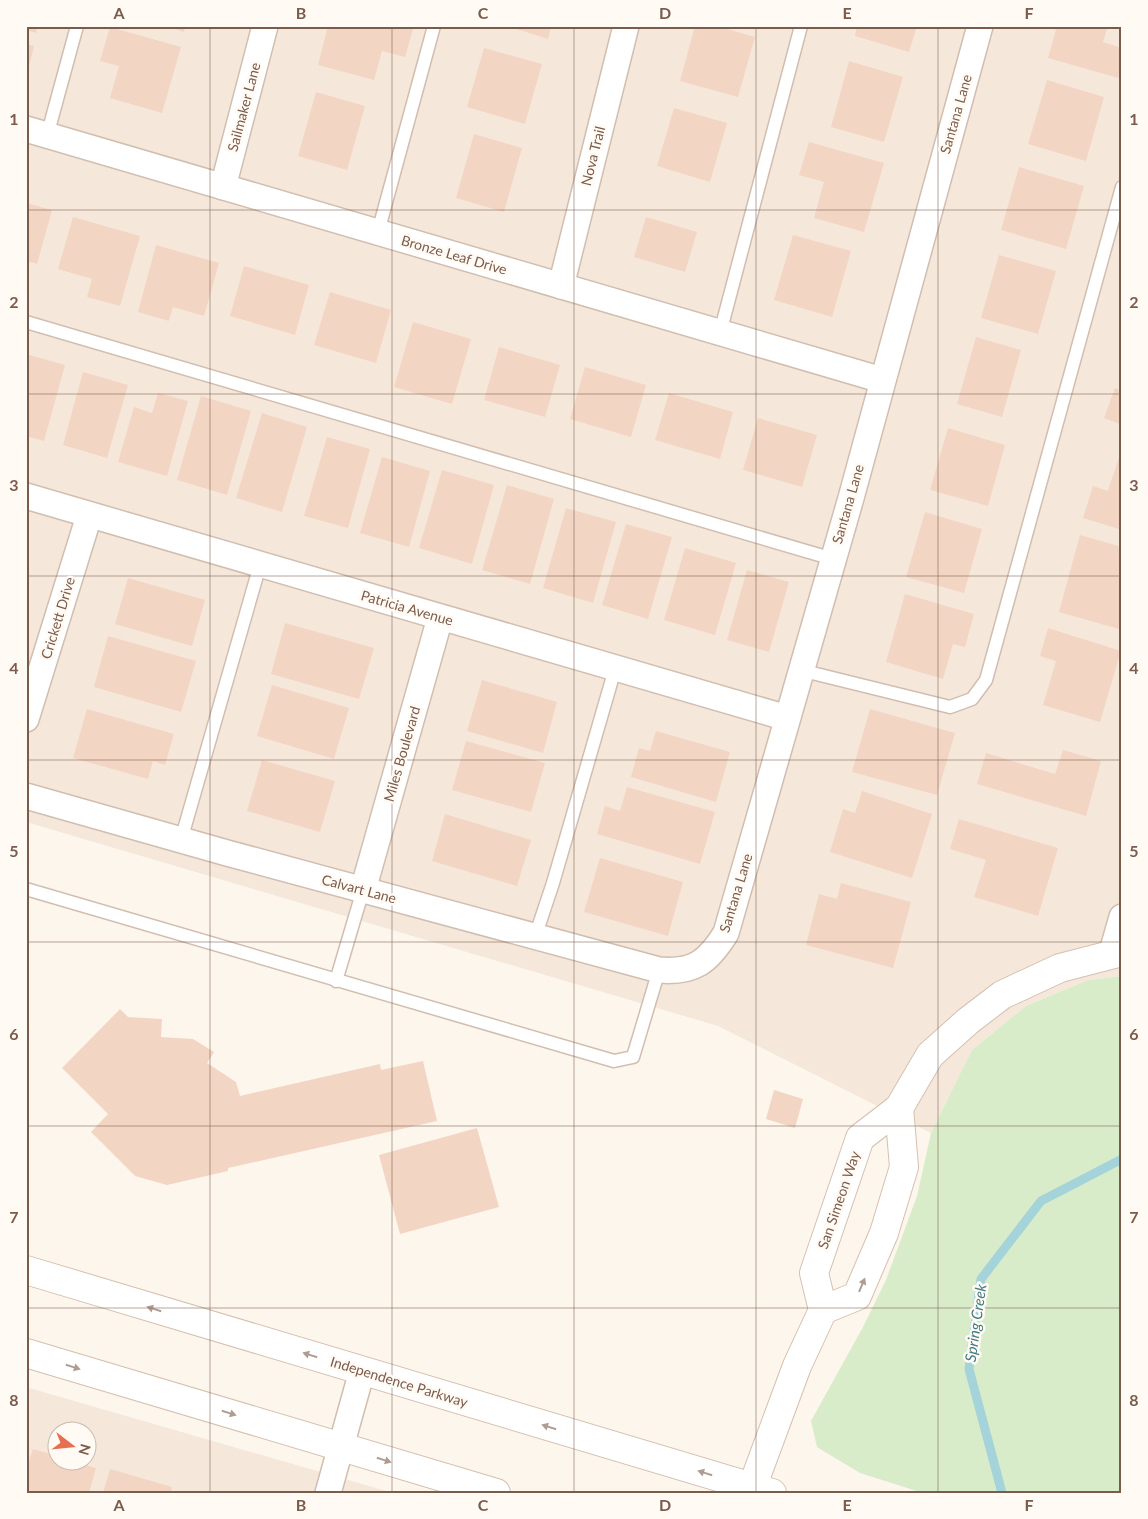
<svg xmlns="http://www.w3.org/2000/svg" width="1148" height="1519" font-family="Lato,sans-serif">
  <style>
    .residential { fill: #f5e8da; fill-rule: evenodd }
    .green { fill: #d8ecc9 }
    .lines { fill: none; stroke-linecap: round; stroke-linejoin: round }
    .stream { stroke: #a5d3da; stroke-width: 9 }
    .building { fill: #f3d5c3 }
    .lane-casing { stroke: #d1beb0; stroke-width: 15 }
    .street-casing { stroke: #d1beb0; stroke-width: 28 }
    .secondary-casing { stroke: #d6c0b0; stroke-width: 30 }
    .lane { stroke: #fff; stroke-width: 12 }
    .street { stroke: #fff; stroke-width: 25 }
    .secondary { stroke: #fff; stroke-width: 28 }
    .oneway { fill: #af9d94 }
    .grid { fill: none; stroke: #7a5c4d; stroke-width: 1; stroke-opacity: 0.55 }
    .labels { text-anchor: middle; stroke-width: 5; stroke-linejoin: round; paint-order: stroke }
    .street-label { font-size: 14px; fill: #7a5c4d; stroke: #fffaf3 }
    .water-label { font-size: 15px; font-style: italic; fill: #437c86; stroke: #fffaf3 }
    .neatline { fill: none; stroke: #7a5c4d; stroke-width: 2 }
    .grid-label { font-size: 16px; text-anchor: middle; font-weight: bold; fill: #7a5c4d }
  </style>
  <rect width="100%" height="100%" fill="#fdf6ec"/>
  <g class="residential">
    <polygon points="26,26 1122,26 1122,976 1088,980 1026,1006 972,1050 931,1133 718,1026 26,822"/>
    <path d="M26 1387 393 1493H26ZM58 1432H88V1462H58Z"/>
  </g>
  <polygon class="green" points="1122,976 1122,1493 923,1493 860,1473 817,1447 811,1421 863,1327 886,1280 917,1196 931,1133 972,1050 1026,1006 1088,980"/>
  <g class="lines">
    <polyline class="stream" points="1002,1493 969,1369 981,1279 1041,1201 1122,1159"/>
  </g>
  <g class="building">
    <polygon points="26,26 38,26 36,33 26,30"/>
    <polygon points="166,26 185,26 184,32"/>
    <polygon points="328,26 401,26 413,29 405,57 382,51 374,80 318,65"/>
    <polygon points="507,26 551,26 548,39"/>
    <polygon points="695,26 717,26 755,37 738,97 680,81"/>
    <polygon points="857,26 917,26 909,52 855,36"/>
    <polygon points="1057,26 1108,26 1103,42 1122,48 1122,79 1048,58"/>
    <polygon points="110,27 181,47 162,113 110,98 119,66 100,61"/>
    <polygon points="26,44 34,46 27,75 26,75"/>
    <polygon points="484,48 542,64 525,124 467,107"/>
    <polygon points="849,61 903,77 884,142 831,127"/>
    <polygon points="1047,80 1104,97 1086,161 1028,144"/>
    <polygon points="316,92 365,106 347,170 298,156"/>
    <polygon points="674,108 727,123 710,182 657,166"/>
    <polygon points="474,134 522,148 504,212 456,198"/>
    <polygon points="809,142 884,163 864,232 814,218 824,182 799,175"/>
    <polygon points="1019,167 1084,186 1066,249 1001,230"/>
    <polygon points="26,203 52,210 37,264 26,261"/>
    <polygon points="73,217 140,236 120,306 87,297 92,279 58,269"/>
    <polygon points="646,217 697,232 685,272 634,257"/>
    <polygon points="793,235 851,251 832,317 774,300"/>
    <polygon points="156,245 219,263 204,316 173,307 169,321 138,312"/>
    <polygon points="999,255 1056,271 1038,334 981,318"/>
    <polygon points="244,266 309,285 295,335 230,316"/>
    <polygon points="330,292 391,310 376,363 314,345"/>
    <polygon points="413,322 471,339 452,404 394,387"/>
    <polygon points="976,337 1021,350 1002,417 957,404"/>
    <polygon points="499,347 560,365 545,417 484,400"/>
    <polygon points="26,354 65,365 44,441 26,436"/>
    <polygon points="585,367 646,385 631,437 570,419"/>
    <polygon points="83,372 128,385 107,458 63,445"/>
    <polygon points="1115,388 1122,391 1122,425 1104,418"/>
    <polygon points="158,393 188,401 167,476 118,462 134,407 152,413"/>
    <polygon points="669,393 733,412 720,459 655,440"/>
    <polygon points="201,396 251,411 227,495 177,480"/>
    <polygon points="262,413 307,427 282,512 236,498"/>
    <polygon points="758,418 817,435 802,487 743,470"/>
    <polygon points="948,428 1005,445 988,506 930,490"/>
    <polygon points="327,437 370,449 348,528 304,516"/>
    <polygon points="1122,448 1122,530 1083,518 1093,486 1108,491"/>
    <polygon points="382,457 430,471 409,547 360,533"/>
    <polygon points="442,470 494,485 472,564 419,548"/>
    <polygon points="507,485 554,499 530,584 482,570"/>
    <polygon points="566,508 616,522 593,603 543,588"/>
    <polygon points="925,512 982,529 964,593 906,577"/>
    <polygon points="626,524 672,537 648,619 602,605"/>
    <polygon points="1080,535 1122,547 1122,630 1059,612"/>
    <polygon points="685,548 736,563 715,635 664,620"/>
    <polygon points="747,570 789,582 769,652 727,640"/>
    <polygon points="128,578 205,600 192,646 115,624"/>
    <polygon points="905,594 974,614 965,647 953,644 943,679 886,662"/>
    <polygon points="285,623 374,648 359,699 271,674"/>
    <polygon points="1048,628 1121,651 1100,722 1043,705 1056,661 1040,656"/>
    <polygon points="108,636 196,661 181,712 94,687"/>
    <polygon points="482,680 557,702 543,753 467,731"/>
    <polygon points="272,685 349,708 334,759 257,736"/>
    <polygon points="87,709 174,734 165,765 153,761 148,779 73,758"/>
    <polygon points="870,709 955,733 937,795 852,772"/>
    <polygon points="656,731 730,752 716,802 631,777 639,748 650,751"/>
    <polygon points="466,741 545,763 531,812 452,790"/>
    <polygon points="1063,750 1101,761 1086,816 977,784 986,753 1055,774"/>
    <polygon points="262,760 335,781 320,832 247,811"/>
    <polygon points="627,787 715,812 700,864 597,834 605,806 620,811"/>
    <polygon points="862,791 932,814 912,878 830,852 843,809 855,813"/>
    <polygon points="445,814 531,840 517,886 432,861"/>
    <polygon points="959,819 1058,848 1038,916 974,897 986,860 950,849"/>
    <polygon points="600,858 683,882 668,936 584,912"/>
    <polygon points="841,883 911,902 893,968 806,945 819,894 837,899"/>
    <polygon points="120,1009 128,1017 162,1019 161,1037 193,1039 214,1052 207,1063 236,1082 240,1096 380,1064 381,1070 423,1061 437,1121 228,1168 228,1171 167,1185 135,1176 91,1132 108,1114 62,1068"/>
    <polygon points="774,1090 803,1099 795,1128 766,1119"/>
    <polygon points="477,1128 499,1207 400,1234 379,1155"/>
    <polygon points="33,1449 58,1456 58,1462 75,1462 96,1468 89,1493 26,1493 26,1470"/>
    <polygon points="110,1469 172,1487 171,1493 103,1493"/>
  </g>
  <g class="lines">
    <g class="lane-casing">
      <g id="lane">
        <polyline points="47,136 77,26"/>
        <polyline points="378,232 434,26"/>
        <polyline points="26,322 833,559"/>
        <polyline points="720,333 801,26"/>
        <polyline points="800,670 950,707 972,699 986,680 1122,187"/>
        <polyline points="181,840 260,565"/>
        <polyline points="26,889 614,1061 633,1057 659,970"/>
        <polyline points="535,937 553,883 615,669"/>
        <polyline points="336,981 363,890"/>
      </g>
    </g>
    <g class="street-casing">
      <g id="street">
        <polyline points="26,129 882,380"/>
        <polyline points="223,187 265,26"/>
        <polyline points="561,286 626,26"/>
        <polyline points="26,496 787,718"/>
        <polyline points="26,719 89,516"/>
        <path d="M26 796 227 853 659 970C694 973 708 962 726 933L851 498 980 26"/>
        <polyline points="363,890 440,618"/>
        <polyline points="1112,952 1122,917"/>
        <polyline points="328,1493 362,1371"/>
      </g>
    </g>
    <g class="secondary-casing">
      <g id="secondary">
        <polyline points="26,1270 772,1493"/>
        <polyline points="823,1310 857,1296 884,1233 904,1167 899,1108"/>
        <polyline points="26,1353 496,1493"/>
        <polyline points="750,1493 797,1366 823,1310 814,1273 860,1138 899,1108 930,1055 968,1021 1002,995 1060,968 1122,952"/>
      </g>
    </g>
    <use href="#lane" class="lane"/>
    <use href="#street" class="street"/>
    <use href="#secondary" class="secondary"/>
  </g>
  <defs><path id="oneway-solid" d="M-6-.8H1V-3.2L6.5 0L1 3.2V.8H-6Z" transform="scale(1.25)"/></defs>
  <g class="oneway">
    <use href="#oneway-solid" transform="translate(862 1285) rotate(-67)"/>
    <use href="#oneway-solid" transform="translate(154 1309) rotate(-163)"/>
    <use href="#oneway-solid" transform="translate(310 1355) rotate(-163)"/>
    <use href="#oneway-solid" transform="translate(73 1367) rotate(17)"/>
    <use href="#oneway-solid" transform="translate(229 1413) rotate(17)"/>
    <use href="#oneway-solid" transform="translate(549 1427) rotate(-163)"/>
    <use href="#oneway-solid" transform="translate(384 1460) rotate(17)"/>
    <use href="#oneway-solid" transform="translate(705 1473) rotate(-163)"/>
  </g>
  <path class="grid" d="M210 26V1493M392 26V1493M574 26V1493M756 26V1493M938 26V1493M26 210H1122M26 394H1122M26 576H1122M26 760H1122M26 942H1122M26 1126H1122M26 1308H1122"/>
  <g class="labels">
    <g class="street-label">
      <text transform="translate(244 107) rotate(-75)" y="5">Sailmaker Lane</text>
      <text transform="translate(956 114) rotate(-74)" y="5">Santana Lane</text>
      <text transform="translate(593 156) rotate(-76)" y="5">Nova Trail</text>
      <text transform="translate(454 255) rotate(16)" y="5">Bronze Leaf Drive</text>
      <text transform="translate(848 504) rotate(-74)" y="5">Santana Lane</text>
      <text transform="translate(407 608) rotate(16)" y="5">Patricia Avenue</text>
      <text transform="translate(58 618) rotate(-73)" y="5">Crickett Drive</text>
      <text transform="translate(402 754) rotate(-74)" y="5">Miles Boulevard</text>
      <text transform="translate(359 889) rotate(15)" y="5">Calvart Lane</text>
      <text transform="translate(736 893) rotate(-73)" y="5">Santana Lane</text>
      <text transform="translate(839 1200) rotate(-71)" y="5">San Simeon Way</text>
      <text transform="translate(399 1382) rotate(17)" y="5">Independence Parkway</text>
    </g>
    <g class="water-label">
      <text transform="translate(976 1323) rotate(-82)" y="5">Spring Creek</text>
    </g>
  </g>
  <rect width="1148" height="1519" fill="none" stroke="#fffaf3" stroke-width="55"/>
  <g transform="translate(72 1446) rotate(106)"><circle r="24" fill="#fffaf3" stroke="#cabbb1"/>
  <path d="M0-4L9 19L0 12L-9 19Z" fill="#e76f51"/>
  <text y="-8" font-size="14" font-weight="bold" text-anchor="middle" fill="#7a5c4d">N</text>
  </g>
  <rect x="28" y="28" width="1092" height="1464" class="neatline"/>
  <g class="grid-label">
    <text x="119" y="19">A</text>
    <text x="301" y="19">B</text>
    <text x="483" y="19">C</text>
    <text x="665" y="19">D</text>
    <text x="847" y="19">E</text>
    <text x="1029" y="19">F</text>
    <text x="14" y="125">1</text>
    <text x="1134" y="125">1</text>
    <text x="14" y="308">2</text>
    <text x="1134" y="308">2</text>
    <text x="14" y="491">3</text>
    <text x="1134" y="491">3</text>
    <text x="14" y="674">4</text>
    <text x="1134" y="674">4</text>
    <text x="14" y="857">5</text>
    <text x="1134" y="857">5</text>
    <text x="14" y="1040">6</text>
    <text x="1134" y="1040">6</text>
    <text x="14" y="1223">7</text>
    <text x="1134" y="1223">7</text>
    <text x="14" y="1406">8</text>
    <text x="1134" y="1406">8</text>
    <text x="119" y="1511">A</text>
    <text x="301" y="1511">B</text>
    <text x="483" y="1511">C</text>
    <text x="665" y="1511">D</text>
    <text x="847" y="1511">E</text>
    <text x="1029" y="1511">F</text>
  </g>
</svg>
